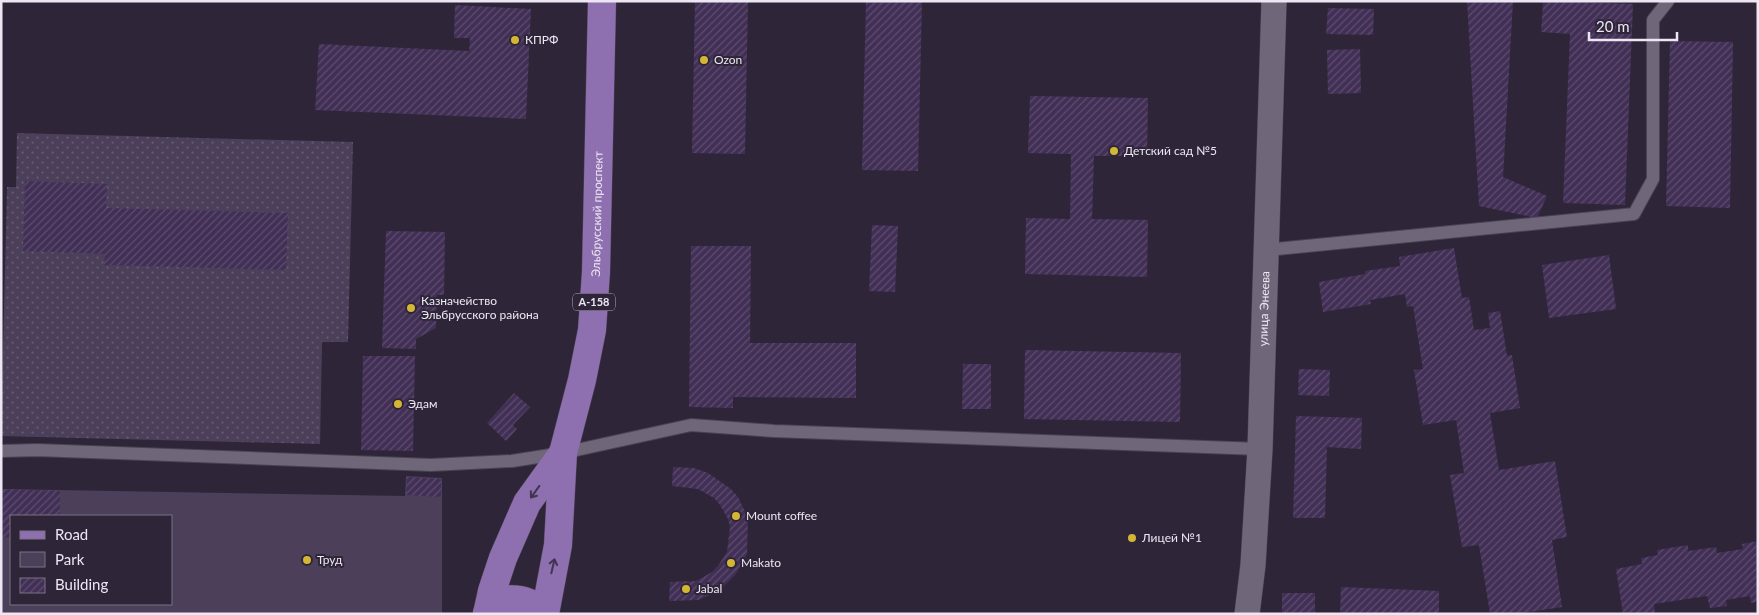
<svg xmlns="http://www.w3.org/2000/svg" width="1759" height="615" font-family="Lato,sans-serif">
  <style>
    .grass { fill: url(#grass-dots) }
    .park { fill: #4b3f5a; fill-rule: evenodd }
    .building { fill: url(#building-hatch) }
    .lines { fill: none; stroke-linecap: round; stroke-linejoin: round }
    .service-casing { stroke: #494352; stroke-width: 14 }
    .minor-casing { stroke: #494352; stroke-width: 26 }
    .primary-casing { stroke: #494352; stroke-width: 29 }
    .service { stroke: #6f667a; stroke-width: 12 }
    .minor { stroke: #6f667a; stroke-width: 25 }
    .primary { stroke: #8e6faf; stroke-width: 28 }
    .oneway { stroke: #413550 }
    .poi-dot { fill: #d4b635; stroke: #2e2638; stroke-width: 2 }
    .labels { text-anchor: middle; stroke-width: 4; stroke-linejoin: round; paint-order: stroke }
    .shield { fill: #2e2638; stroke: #b3adbb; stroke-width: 1 }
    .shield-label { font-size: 11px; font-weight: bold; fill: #ece7f3 }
    .poi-label { font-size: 12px; fill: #ece7f3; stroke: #2e2638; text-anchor: start }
    .street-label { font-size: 12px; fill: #ece7f3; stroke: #2e2638 }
  </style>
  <defs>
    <pattern id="grass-dots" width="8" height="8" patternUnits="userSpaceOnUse" patternTransform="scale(1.25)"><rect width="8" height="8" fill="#4b3f5a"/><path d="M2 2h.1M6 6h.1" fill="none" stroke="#655b72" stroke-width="1.8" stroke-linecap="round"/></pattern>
    <pattern id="building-hatch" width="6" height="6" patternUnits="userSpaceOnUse" patternTransform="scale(1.25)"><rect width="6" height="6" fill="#422f56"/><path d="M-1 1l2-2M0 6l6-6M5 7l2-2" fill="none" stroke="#5d4d6f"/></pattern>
  </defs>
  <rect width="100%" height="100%" fill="#2e2638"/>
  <polygon class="grass" points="17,133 353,142 348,342 322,342 320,444 1,436 7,187 16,187"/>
  <path class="park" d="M406 476 442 478V614H1V489L405 496ZM11 516H171V604H11Z"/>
  <g class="building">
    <polygon points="695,1 748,1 745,154 692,153"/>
    <polygon points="866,1 922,1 918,171 862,170"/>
    <polygon points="1467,1 1513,1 1503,177 1547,196 1537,218 1479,206"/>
    <polygon points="1543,1 1633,4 1625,205 1563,203 1570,34 1541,32"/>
    <polygon points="455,5 531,9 526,119 315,110 319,44 469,51 470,38 454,38"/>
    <polygon points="1328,8 1374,9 1373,35 1326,34"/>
    <polygon points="1670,41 1733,42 1730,208 1666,206"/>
    <polygon points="1360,49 1361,93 1328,94 1327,50"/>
    <polygon points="1030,96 1148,98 1147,156 1094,156 1092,219 1148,220 1147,277 1025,274 1026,218 1070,219 1071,154 1028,153"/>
    <polygon points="25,181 107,184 106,208 288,213 286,270 104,265 105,254 23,251"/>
    <polygon points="872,225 898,226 895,292 869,291"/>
    <polygon points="386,231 445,232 444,295 437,295 436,328 416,339 416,349 382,348"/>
    <polygon points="691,246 751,246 750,343 856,343 856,398 733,397 733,408 689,407"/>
    <polygon points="1454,248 1462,298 1469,297 1474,330 1490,328 1488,313 1500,311 1507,356 1512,355 1520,408 1490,413 1499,470 1555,461 1567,537 1552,540 1562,607 1516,614 1490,614 1479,545 1462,547 1450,475 1464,473 1456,420 1423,425 1414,370 1423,369 1413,306 1407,307 1405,294 1370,300 1371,304 1323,312 1319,282 1365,274 1365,271 1400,266 1399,257"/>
    <polygon points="1609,255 1616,309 1549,318 1542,265"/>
    <polygon points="1025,350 1181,353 1180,422 1024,419"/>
    <polygon points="363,356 415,356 413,451 361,450"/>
    <polygon points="963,364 991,364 991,409 962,409"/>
    <polygon points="1299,369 1330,370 1329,396 1298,395"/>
    <polygon points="514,393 530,407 513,425 517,429 506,441 487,423"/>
    <polygon points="1296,416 1362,418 1361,449 1327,447 1325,518 1293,518"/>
    <polygon points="673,467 694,468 708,473 731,489 738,497 748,518 747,554 736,574 724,586 708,596 698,600 669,601 670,582 696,581 712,572 718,566 727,552 730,527 728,519 720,505 714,498 698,489 672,486"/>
    <polygon points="407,477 441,479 441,497 406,495"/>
    <polygon points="1,489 60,491 60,516 11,516 11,538 1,537"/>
    <polygon points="1758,541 1758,602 1751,603 1750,596 1726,600 1727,606 1710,608 1707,596 1654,604 1655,614 1635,614 1635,612 1623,614 1616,569 1642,564 1641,558 1658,555 1657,550 1688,545 1688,551 1716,547 1717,553 1743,549 1742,544"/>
    <polygon points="1341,587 1439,591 1439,614 1340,614"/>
    <rect x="1282" y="593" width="33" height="21"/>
  </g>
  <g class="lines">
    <g class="service-casing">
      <g id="service">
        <polyline points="1266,250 1634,214 1653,179 1653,20 1668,1"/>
        <polyline points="1,451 37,450 431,465 512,461 563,453 691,425 774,431 1260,449"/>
      </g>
    </g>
    <g class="minor-casing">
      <g id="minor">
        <path id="s1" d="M1247 614 1253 565 1260 449 1274 1"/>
      </g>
    </g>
    <g class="primary-casing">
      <g id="primary">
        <path d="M487 613C489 610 492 606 495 604 509 595 533 599 541 614"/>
        <polyline points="487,614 492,591 503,558 527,503 563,453"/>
        <path id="s2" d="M545 614 558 545 563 453 582 380 592 330 596 272 602 1"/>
      </g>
    </g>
    <use href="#service" class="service"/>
    <use href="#minor" class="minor"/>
    <use href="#primary" class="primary"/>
  </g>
  <defs><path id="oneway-shaft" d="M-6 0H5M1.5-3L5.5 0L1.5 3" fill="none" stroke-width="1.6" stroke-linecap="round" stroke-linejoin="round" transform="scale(1.25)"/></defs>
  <g class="oneway">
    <use href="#oneway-shaft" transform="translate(535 492) rotate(126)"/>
    <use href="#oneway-shaft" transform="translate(553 566) rotate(-77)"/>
  </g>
  <g class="poi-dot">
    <circle cx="515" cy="40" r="5"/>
    <circle cx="704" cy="60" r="5"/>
    <circle cx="1114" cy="151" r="5"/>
    <circle cx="411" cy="308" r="5"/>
    <circle cx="398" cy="404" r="5"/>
    <circle cx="736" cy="516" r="5"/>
    <circle cx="1132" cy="538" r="5"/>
    <circle cx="307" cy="560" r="5"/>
    <circle cx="731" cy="563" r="5"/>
    <circle cx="686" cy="589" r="5"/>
  </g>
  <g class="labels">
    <rect class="shield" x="573" y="293.5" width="42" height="17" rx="4"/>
    <g class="shield-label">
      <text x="594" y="306">А-158</text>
    </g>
    <g class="poi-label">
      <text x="525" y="44">КПРФ</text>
      <text x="714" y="64">Ozon</text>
      <text x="1124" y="155">Детский сад №5</text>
      <text x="421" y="305">Казначейство<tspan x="421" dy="14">Эльбрусского района</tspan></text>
      <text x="408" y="408">Эдам</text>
      <text x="746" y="520">Mount coffee</text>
      <text x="1142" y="542">Лицей №1</text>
      <text x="317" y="564">Труд</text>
      <text x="741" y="567">Мakato</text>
      <text x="696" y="593">Jabal</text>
    </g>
    <g class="street-label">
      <text dy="4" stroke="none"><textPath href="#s2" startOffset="405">Эльбрусский проспект</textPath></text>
      <text dy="4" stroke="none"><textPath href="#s1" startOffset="306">улица Энеева</textPath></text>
    </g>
  </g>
  <rect width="1759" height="615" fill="none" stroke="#ece7f3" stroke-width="5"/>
  <rect x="10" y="515" width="162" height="90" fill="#2e2638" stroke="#7a7383"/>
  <rect x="20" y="531" width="25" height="8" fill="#8e6faf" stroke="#7a7383"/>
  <text x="55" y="540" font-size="15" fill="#ece7f3">Road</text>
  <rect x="20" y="552" width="25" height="15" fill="#4b3f5a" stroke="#7a7383"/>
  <text x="55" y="565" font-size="15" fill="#ece7f3">Park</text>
  <rect x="20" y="578" width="25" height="15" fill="url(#building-hatch)" stroke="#7a7383"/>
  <text x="55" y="590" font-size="15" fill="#ece7f3">Building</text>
  <path d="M1589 32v8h88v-8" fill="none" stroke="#ece7f3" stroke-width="2.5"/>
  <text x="1596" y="32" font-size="15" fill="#ece7f3" stroke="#2e2638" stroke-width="4" paint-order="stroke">20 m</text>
</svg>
